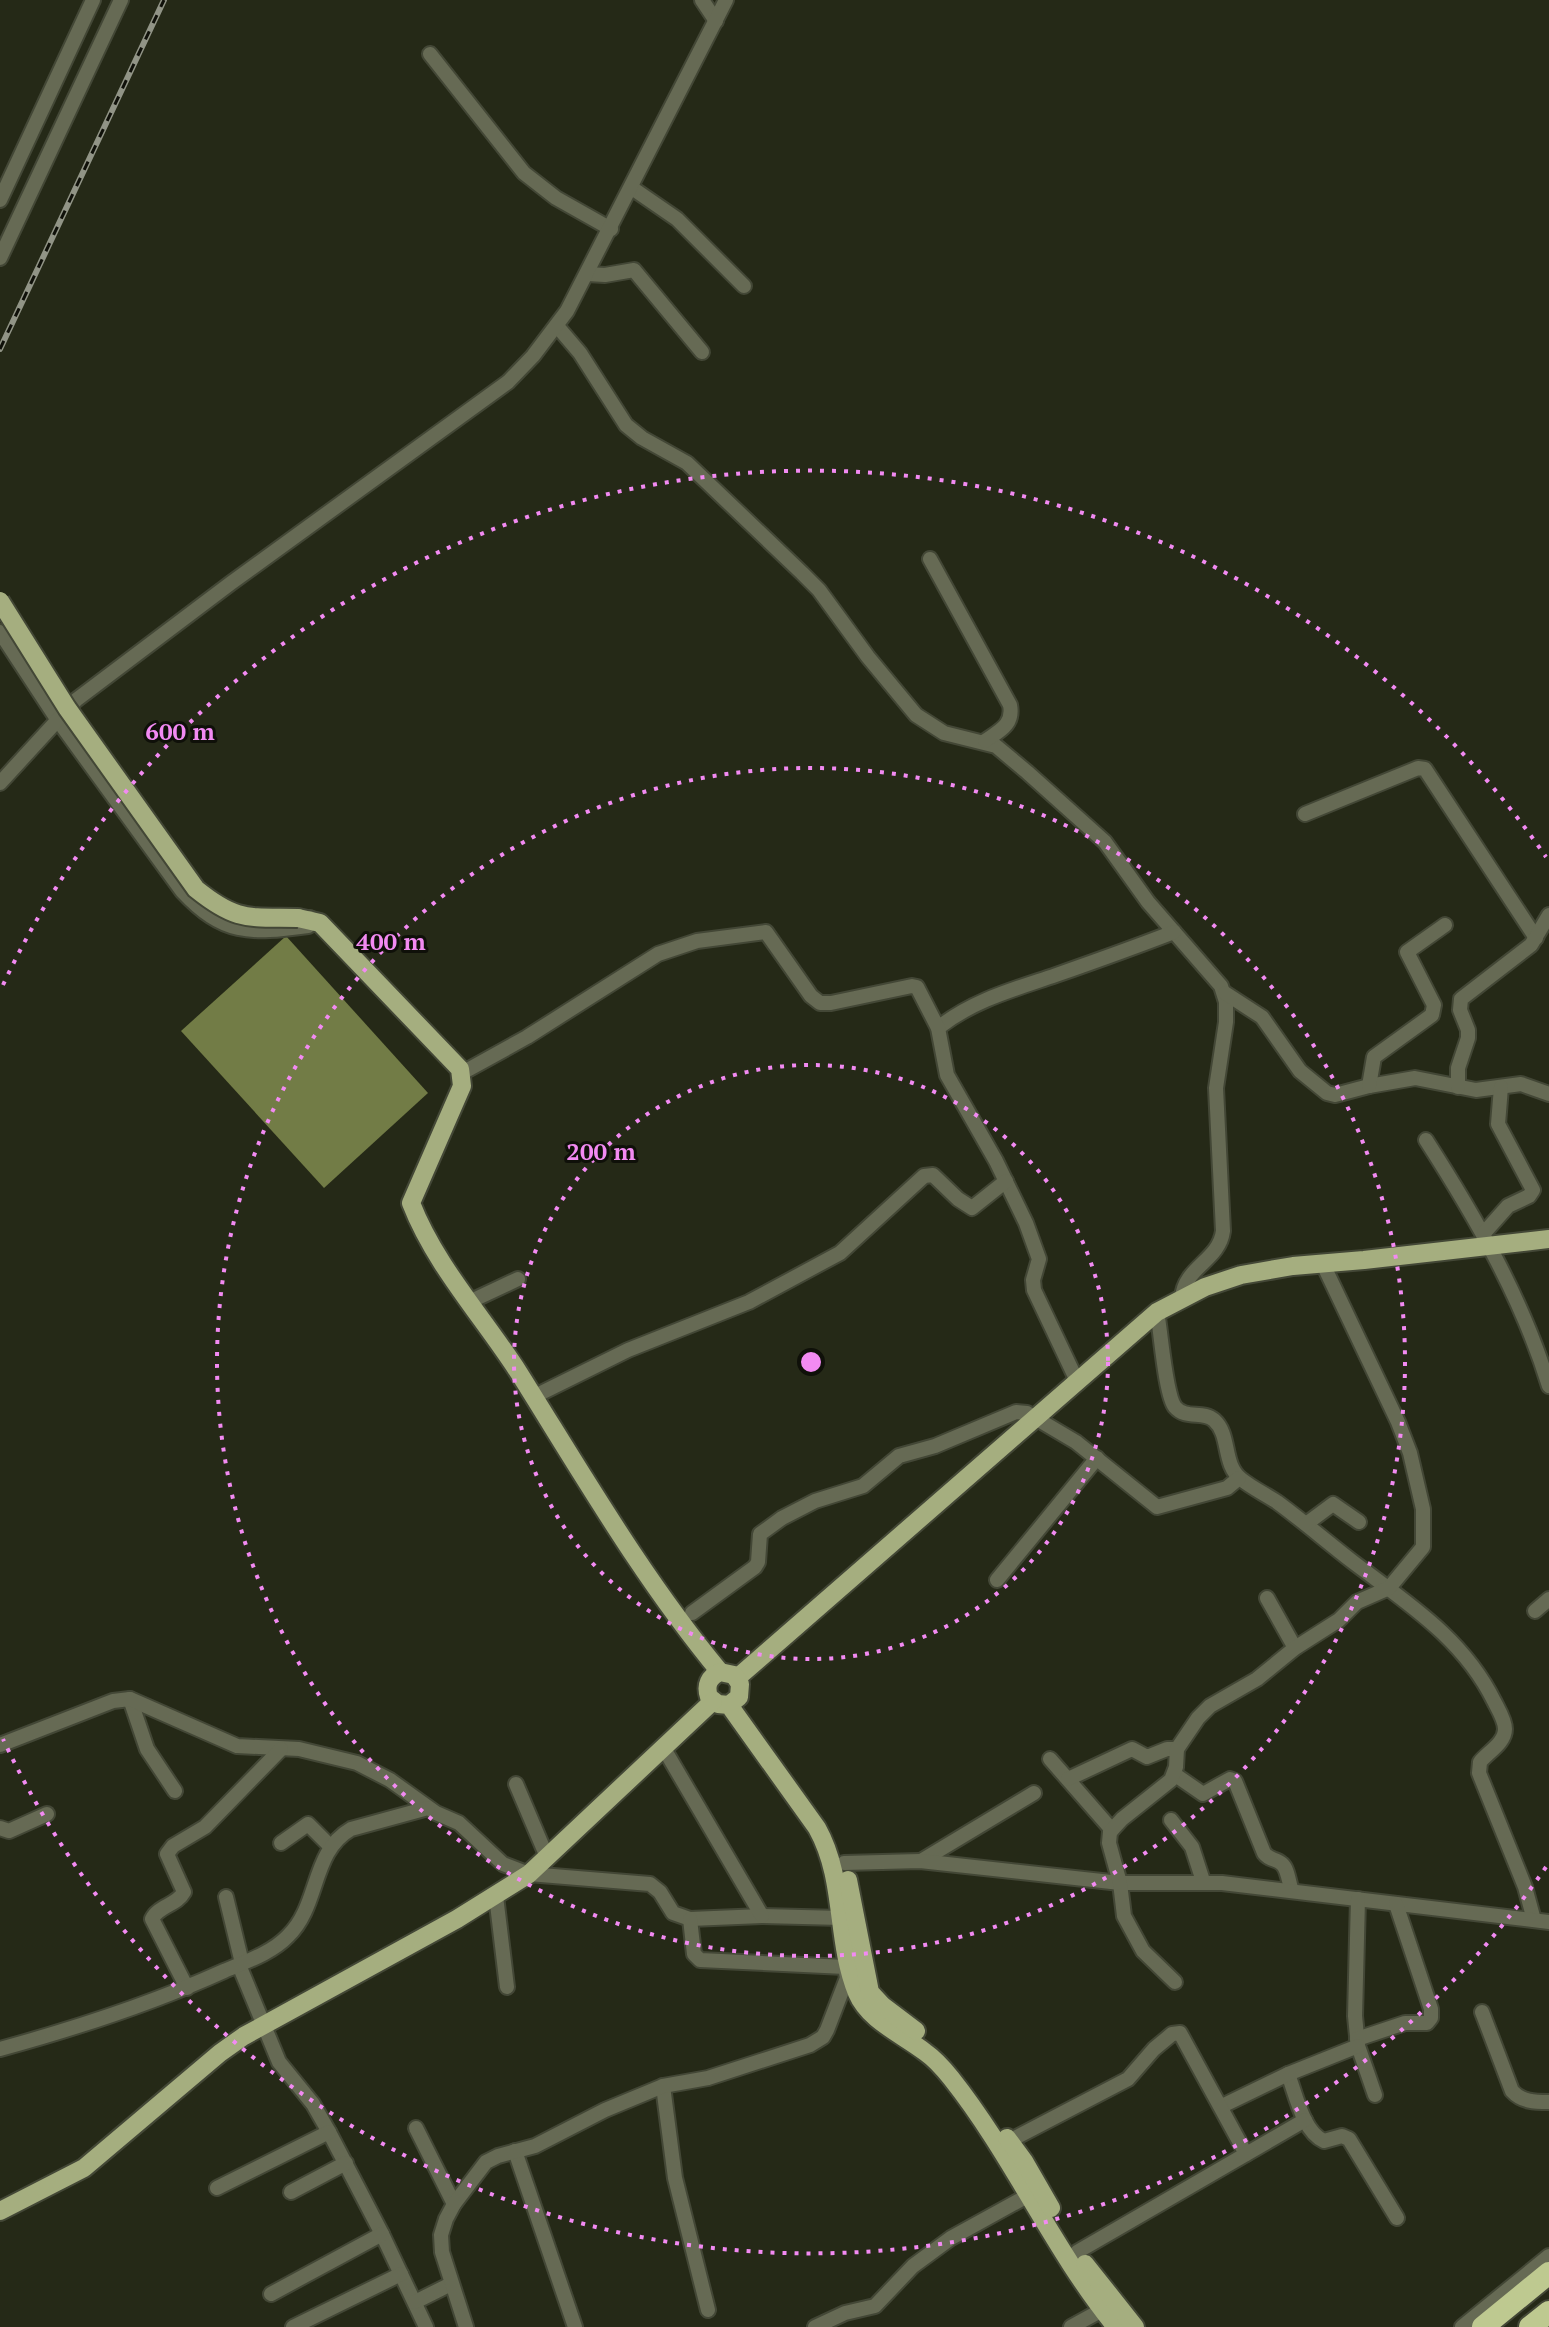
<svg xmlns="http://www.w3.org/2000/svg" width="1549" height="2327" font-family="'PT Serif',serif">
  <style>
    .water { fill: #727c46 }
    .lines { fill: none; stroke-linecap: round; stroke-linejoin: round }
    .minor-casing { stroke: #434736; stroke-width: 18 }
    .major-casing { stroke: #434736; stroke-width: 22 }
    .highway-casing { stroke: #434736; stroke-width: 26 }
    .minor { stroke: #666a54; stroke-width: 14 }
    .major { stroke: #a5ae7f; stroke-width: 18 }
    .highway { stroke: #bec990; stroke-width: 22 }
    .rail-casing { stroke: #919486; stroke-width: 6 }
    .rail { stroke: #0f1009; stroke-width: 3; stroke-dasharray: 9; stroke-linecap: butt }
    .major-bridge-casing { stroke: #434736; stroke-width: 22; stroke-linecap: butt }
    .major-bridge { stroke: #a5ae7f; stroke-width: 18 }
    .ring { fill: none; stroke: #f28af2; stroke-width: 4; stroke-dasharray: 4 8 }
    .centre { fill: #f28af2; stroke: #0f1009; stroke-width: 4 }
    .ring-label { font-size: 24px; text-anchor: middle; font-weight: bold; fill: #f28af2; stroke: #0f1009; stroke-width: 6; stroke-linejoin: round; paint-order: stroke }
  </style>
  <rect width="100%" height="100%" fill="#252917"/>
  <polygon class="water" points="286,936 428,1093 324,1188 181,1031"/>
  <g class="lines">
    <g class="minor-casing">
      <g id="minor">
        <polyline points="702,0 716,21"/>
        <polyline points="430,54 524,173 556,198 611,229"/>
        <polyline points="632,188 677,219 744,286"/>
        <polyline points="0,200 93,0"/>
        <polyline points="0,258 121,0"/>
        <polyline points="587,274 605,275 634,270 702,352"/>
        <path d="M557 326 580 353 626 425 642 438 687 463 802 573 819 590 868 657 916 715 944 733 996 746 1027 772 1105 842 1148 902 1221 986 1226 1002V1022L1216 1088 1223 1231C1219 1261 1184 1267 1182 1298"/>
        <path d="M930 559 1010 705C1014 725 999 731 985 741"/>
        <path d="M0 632 57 719 182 891C223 935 249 934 308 926L310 918"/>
        <polyline points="0,783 76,700 231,583 508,382 533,356 567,311 726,0"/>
        <polyline points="1305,814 1418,768 1425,769 1536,938"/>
        <polyline points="1225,993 1262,1017 1300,1071 1327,1093 1335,1095 1369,1086 1415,1078 1476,1090 1521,1084 1549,1094"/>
        <path d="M938 1028C973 1000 1015 989 1056 975 1096 961 1135 947 1174 932"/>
        <polyline points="462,1073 527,1037 658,954 697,941 766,932 811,996 820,1003 831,1003 912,986 917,987 938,1028 947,1075 996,1161 1026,1223 1039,1259 1033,1280 1034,1290 1078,1383"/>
        <polyline points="1369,1086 1374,1057 1432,1015 1434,1005 1407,952 1445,925"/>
        <polyline points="1458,1087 1458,1068 1468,1038 1468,1030 1460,1010 1461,999 1531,945 1549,915"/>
        <path d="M1426 1140C1476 1218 1522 1298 1549 1386"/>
        <polyline points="1484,1233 1508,1206 1529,1196 1533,1190 1498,1124 1501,1087"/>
        <polyline points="469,1302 518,1279"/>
        <path d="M1157 1312C1161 1331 1165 1394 1175 1407 1186 1420 1203 1410 1214 1420 1231 1435 1222 1464 1241 1479 1252 1488 1265 1494 1277 1502 1303 1521 1327 1542 1353 1562 1407 1603 1463 1638 1494 1701 1498 1709 1505 1720 1505 1729 1505 1743 1488 1752 1480 1762L1479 1773 1525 1887 1534 1920"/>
        <polyline points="533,1397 628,1350 749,1302 840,1253 924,1176 933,1175 958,1199 972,1208 1006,1181"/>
        <polyline points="1306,1524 1333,1504 1359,1522"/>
        <polyline points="997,1580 1097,1458"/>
        <polyline points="1267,1598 1295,1648"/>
        <polyline points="1535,1611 1549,1599"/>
        <polyline points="692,1613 755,1567 758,1562 760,1534 782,1518 815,1501 863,1486 899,1456 935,1446 1016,1412 1027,1413 1076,1442 1157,1507 1227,1488 1239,1478"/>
        <polyline points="130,1699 147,1749 175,1791"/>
        <polyline points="0,1745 113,1701 130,1699 237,1746 299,1749 357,1763 390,1780 436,1813 459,1823 503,1864 529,1874 650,1884 660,1892 673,1913 690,1919 762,1916 842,1918"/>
        <polyline points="663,1747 762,1916"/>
        <polyline points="1050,1759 1112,1830"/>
        <path d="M1174 1774 1203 1794 1230 1779 1235 1781 1264 1853C1270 1861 1276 1858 1282 1864 1288 1869 1289 1884 1292 1891"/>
        <polyline points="1068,1779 1132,1749 1147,1757 1167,1749 1177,1749"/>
        <polyline points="516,1784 547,1857"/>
        <polyline points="1171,1820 1192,1847 1203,1881"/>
        <polyline points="0,1828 9,1831 47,1814"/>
        <polyline points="281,1843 308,1824 330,1846"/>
        <polyline points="921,1861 1034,1793"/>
        <polyline points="844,1863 920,1861 1120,1883 1222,1883 1549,1922"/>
        <polyline points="496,1896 507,1987"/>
        <polyline points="226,1897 242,1963"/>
        <polyline points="1358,1899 1355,2016 1358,2046 1375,2095"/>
        <polyline points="239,1965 279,2062 313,2104 329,2132 382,2234 426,2327"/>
        <polyline points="1175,1982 1143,1951 1124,1916 1120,1883 1109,1843 1110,1832 1122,1819 1171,1780 1176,1767 1177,1749 1198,1718 1210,1706 1257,1679 1295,1648 1339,1620 1357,1602 1389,1588 1423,1547 1423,1509 1410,1453 1398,1422 1322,1262"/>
        <path d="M187 1988 152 1919C158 1906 177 1905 184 1892L167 1854 173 1846 205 1827 281 1749"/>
        <path d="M1482 2012 1512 2091C1522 2102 1535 2102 1549 2102"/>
        <polyline points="1357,2039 1405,2023 1427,2023 1431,2018 1431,2009 1396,1904"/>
        <path d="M0 2049C77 2028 151 2004 224 1971 245 1962 272 1953 288 1936 320 1905 311 1852 351 1829L428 1808"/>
        <path d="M1288 2074C1296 2095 1303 2132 1324 2141L1342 2136 1349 2139 1397 2218"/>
        <polyline points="663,2086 675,2178 708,2310"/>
        <polyline points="1222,2106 1288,2074 1358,2046"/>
        <polyline points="416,2128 454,2204"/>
        <polyline points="1009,2141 1128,2079 1154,2049 1172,2034 1180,2033 1246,2154"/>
        <polyline points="515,2151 575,2327"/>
        <polyline points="217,2188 329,2132"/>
        <polyline points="291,2192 346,2163"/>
        <polyline points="1077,2252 1305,2120"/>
        <polyline points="271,2294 382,2234"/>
        <polyline points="415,2302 451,2284"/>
        <polyline points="293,2327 401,2274"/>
        <polyline points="466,2327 442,2252 441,2235 446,2219 454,2204 486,2162 498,2156 535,2146 605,2110 663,2086 708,2078 810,2045 823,2037 827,2030 847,1978 845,1967 700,1960 694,1954 690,1919"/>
        <polyline points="815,2327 845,2313 875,2306 913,2266 951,2238 1029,2195"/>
        <polyline points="1071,2327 1102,2310"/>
        <polyline points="1462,2327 1549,2256"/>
      </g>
    </g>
    <g class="major-casing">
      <g id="major">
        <path d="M298 918 320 923 460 1069 462 1086 411 1203C435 1265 483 1317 519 1373 583 1475 643 1579 720 1672"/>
        <polyline points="737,1678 1157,1312 1205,1287 1241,1275 1293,1266 1364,1260 1549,1239"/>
        <path d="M729 1705 739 1697 740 1684 734 1675 720 1672C709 1677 705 1685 709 1697L718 1704 729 1705 817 1828C846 1880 835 1939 857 1993 869 2021 902 2034 925 2052 935 2059 943 2068 951 2078 1013 2156 1053 2250 1116 2327"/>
        <polyline points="848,1880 870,1992 883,2006 916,2031"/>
        <polyline points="1007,2138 1024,2161 1051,2208"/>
        <polyline points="0,2211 84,2168 220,2053 244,2036 457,1919 529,1874 713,1701"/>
        <polyline points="1085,2264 1135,2327"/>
      </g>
    </g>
    <g class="highway-casing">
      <g id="highway">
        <polyline points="1483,2327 1549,2273"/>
        <polyline points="1530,2327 1549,2312"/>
      </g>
    </g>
    <use href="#minor" class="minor"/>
    <use href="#major" class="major"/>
    <use href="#highway" class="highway"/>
    <g class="rail-casing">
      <polyline id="rail" points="0,349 164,0"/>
    </g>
    <use href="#rail" class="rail"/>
    <g class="major-bridge-casing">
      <path id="major-bridge" d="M0 601 67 708 196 889C237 922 248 917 298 918"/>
    </g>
    <use href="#major-bridge" class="major-bridge"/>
  </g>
  <g class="ring">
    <circle cx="811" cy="1362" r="297"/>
    <circle cx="811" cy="1362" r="594"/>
    <path d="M1546 1867A892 892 0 0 1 3 1739M3 985A892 892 0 0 1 1546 857"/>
  </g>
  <circle cx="811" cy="1362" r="12" class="centre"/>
  <g class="ring-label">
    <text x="180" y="740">600 m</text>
    <text x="391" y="950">400 m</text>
    <text x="601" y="1160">200 m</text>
  </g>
</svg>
